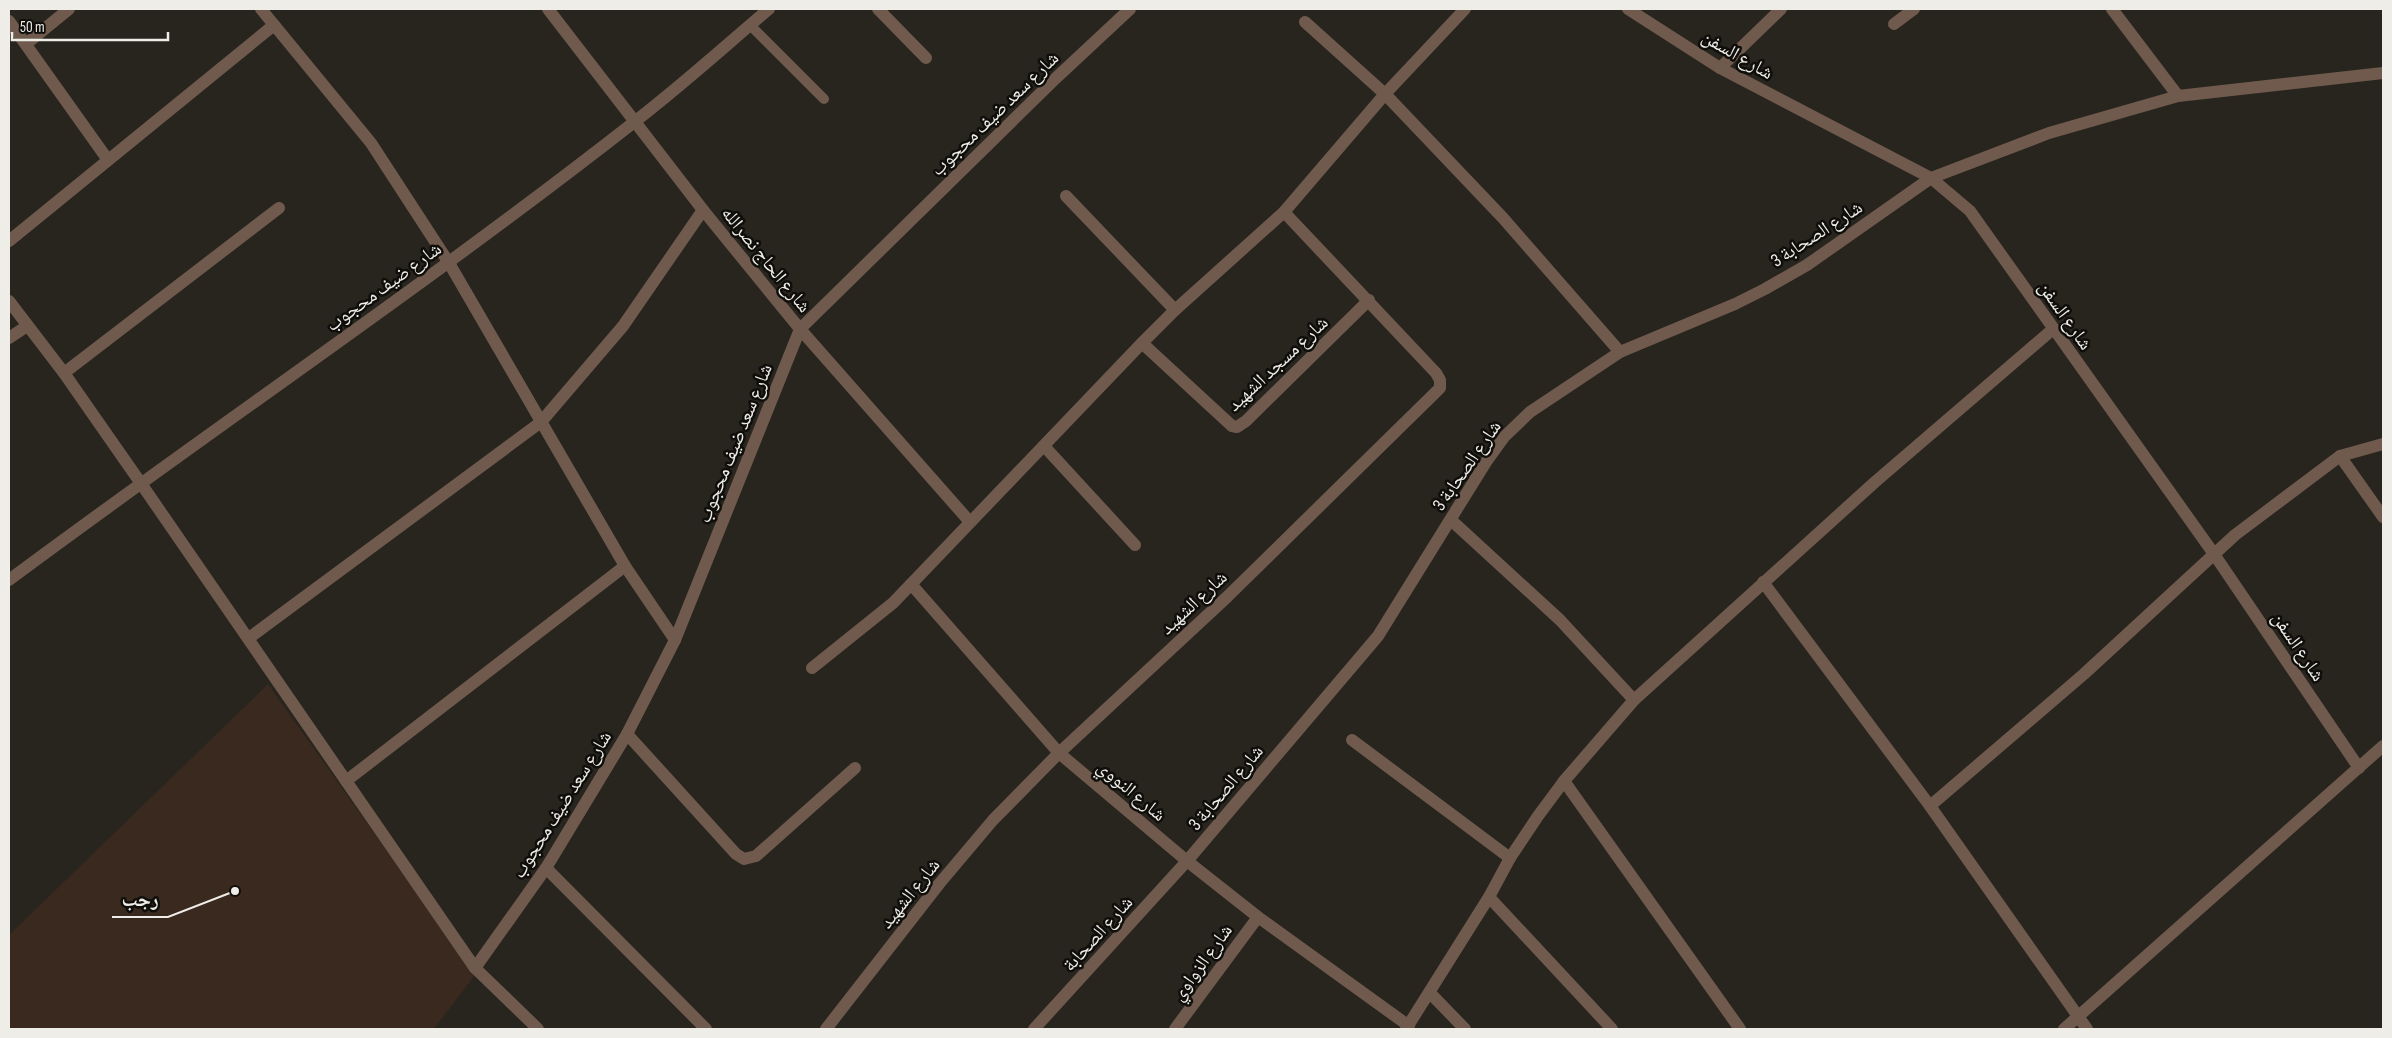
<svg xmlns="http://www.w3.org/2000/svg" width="2392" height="1038" font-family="'Sofia Sans Condensed','Noto Naskh Arabic',sans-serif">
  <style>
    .commercial { fill: #39291f }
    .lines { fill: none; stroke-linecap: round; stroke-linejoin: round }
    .lane { stroke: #705a4d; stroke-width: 10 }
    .street { stroke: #705a4d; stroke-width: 12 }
    .labels { text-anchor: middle; stroke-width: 5; stroke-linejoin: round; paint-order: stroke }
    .street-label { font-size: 19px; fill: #eeede7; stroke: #0f0e0b }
    .leader { fill: none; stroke: #eeede7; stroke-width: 2 }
    .callout-dot { fill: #eeede7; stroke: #0f0e0b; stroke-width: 2 }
    .callout-label { font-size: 20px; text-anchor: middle; font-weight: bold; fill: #eeede7; stroke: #0f0e0b; stroke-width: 5; stroke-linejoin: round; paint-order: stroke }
  </style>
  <rect width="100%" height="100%" fill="#27251e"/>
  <polygon class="commercial" points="268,684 475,975 434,1029 9,1029 9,935"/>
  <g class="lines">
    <polyline class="lane" points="750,25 824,99"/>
    <g class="street">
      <polyline points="261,9 371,143 449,263 625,566 675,640"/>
      <polyline points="548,9 703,210 800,329 970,522"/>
      <polyline points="878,9 926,58"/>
      <polyline points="1628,9 1720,68 1931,178 1970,211 2214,554 2359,768"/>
      <polyline points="2112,9 2178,96"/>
      <polyline points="9,21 108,160"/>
      <polyline points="1305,22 1385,94 1503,218 1620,352"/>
      <polyline points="1894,24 1914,9"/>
      <polyline points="26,44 69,9"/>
      <polyline points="1720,68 1781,9"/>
      <polyline points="1066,196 1175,310"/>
      <polyline points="9,241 274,25"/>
      <polyline points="9,301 64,373 140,482 475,968 538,1029"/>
      <polyline points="9,338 27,326"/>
      <polyline points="1142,343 1232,426 1237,427 1246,421 1369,300"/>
      <polyline points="64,373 279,208"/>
      <polyline points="1044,446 1135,545"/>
      <polyline points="2340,456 2383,517"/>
      <polyline points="1451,520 1560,620 1634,700"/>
      <path d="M9 580C216 426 430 282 633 123 680 87 724 47 769 9"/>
      <polyline points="1763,582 1930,806 2087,1029"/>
      <polyline points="911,584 1059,753 1187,861 1258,917 1409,1026"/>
      <polyline points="249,638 541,422 623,326 703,210"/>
      <polyline points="812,668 893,603 1142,343 1175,310 1284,212 1385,94 1465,9"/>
      <polyline points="627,734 736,854 744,859 756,856 855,768"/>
      <polyline points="1352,740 1510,858"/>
      <polyline points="346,781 625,566"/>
      <polyline points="1564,781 1740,1029"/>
      <polyline points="1930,806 2084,674 2235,535 2340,456 2383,444"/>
      <polyline points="546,868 706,1029"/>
      <polyline points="1489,897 1612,1029"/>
      <polyline points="475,968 546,868 627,734 675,640 800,329 1056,78 1130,9"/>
      <polyline points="1430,993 1465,1029"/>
      <polyline points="826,1029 939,884 993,820 1059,753 1227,597 1440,388 1440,380 1436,373 1284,212"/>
      <polyline points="1034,1029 1187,861 1378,636 1486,462 1504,437 1530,412 1620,352 1735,304 1765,289 1807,265 1931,178 2049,133 2178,96 2383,73"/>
      <polyline points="1175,1029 1258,917"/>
      <polyline points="1406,1029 1489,897 1510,858 1538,816 1564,781 1634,700 1875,482 2052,330"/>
      <polyline points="2064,1029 2383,746"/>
    </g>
  </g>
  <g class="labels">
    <g class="street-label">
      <text transform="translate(1738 54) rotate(30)" y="7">شارع السفن</text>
      <text transform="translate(994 113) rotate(-44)" y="7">شارع سعد ضيف محجوب</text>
      <text transform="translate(1816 233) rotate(-33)" y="7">شارع الصحابة 3</text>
      <text transform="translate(767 259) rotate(51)" y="7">شارع الحاج نصرالله</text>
      <text transform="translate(383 286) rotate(-36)" y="7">شارع ضيف محجوب</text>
      <text transform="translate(2066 315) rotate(55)" y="7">شارع السفن</text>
      <text transform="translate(1277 363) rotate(-43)" y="7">شارع مسجد الشهيد</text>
      <text transform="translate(734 443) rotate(-68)" y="7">شارع سعد ضيف محجوب</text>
      <text transform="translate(1466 465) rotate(-55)" y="7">شارع الصحابة 3</text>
      <text transform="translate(1193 602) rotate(-43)" y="7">شارع الشهيد</text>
      <text transform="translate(2299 646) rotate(56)" y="7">شارع السفن</text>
      <text transform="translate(1225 787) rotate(-50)" y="7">شارع الصحابة 3</text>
      <text transform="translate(1132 790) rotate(40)" y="7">شارع النووي</text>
      <text transform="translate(561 804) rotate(-58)" y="7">شارع سعد ضيف محجوب</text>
      <text transform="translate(909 893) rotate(-51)" y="7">شارع الشهيد</text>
      <text transform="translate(1097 933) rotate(-48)" y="7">شارع الصحابة</text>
      <text transform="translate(1201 962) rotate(-54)" y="7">شارع الزواوي</text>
    </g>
  </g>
  <path class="leader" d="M235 891L168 917H112"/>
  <circle class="callout-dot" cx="235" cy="891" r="5"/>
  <g class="callout-label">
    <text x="140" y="906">رجب</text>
  </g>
  <rect width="2392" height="1038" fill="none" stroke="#eeede7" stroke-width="20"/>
  <path d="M12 32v8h156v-8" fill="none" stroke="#eeede7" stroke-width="2.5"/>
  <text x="20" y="32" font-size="15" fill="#eeede7" stroke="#0f0e0b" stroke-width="4" paint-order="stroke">50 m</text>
</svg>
